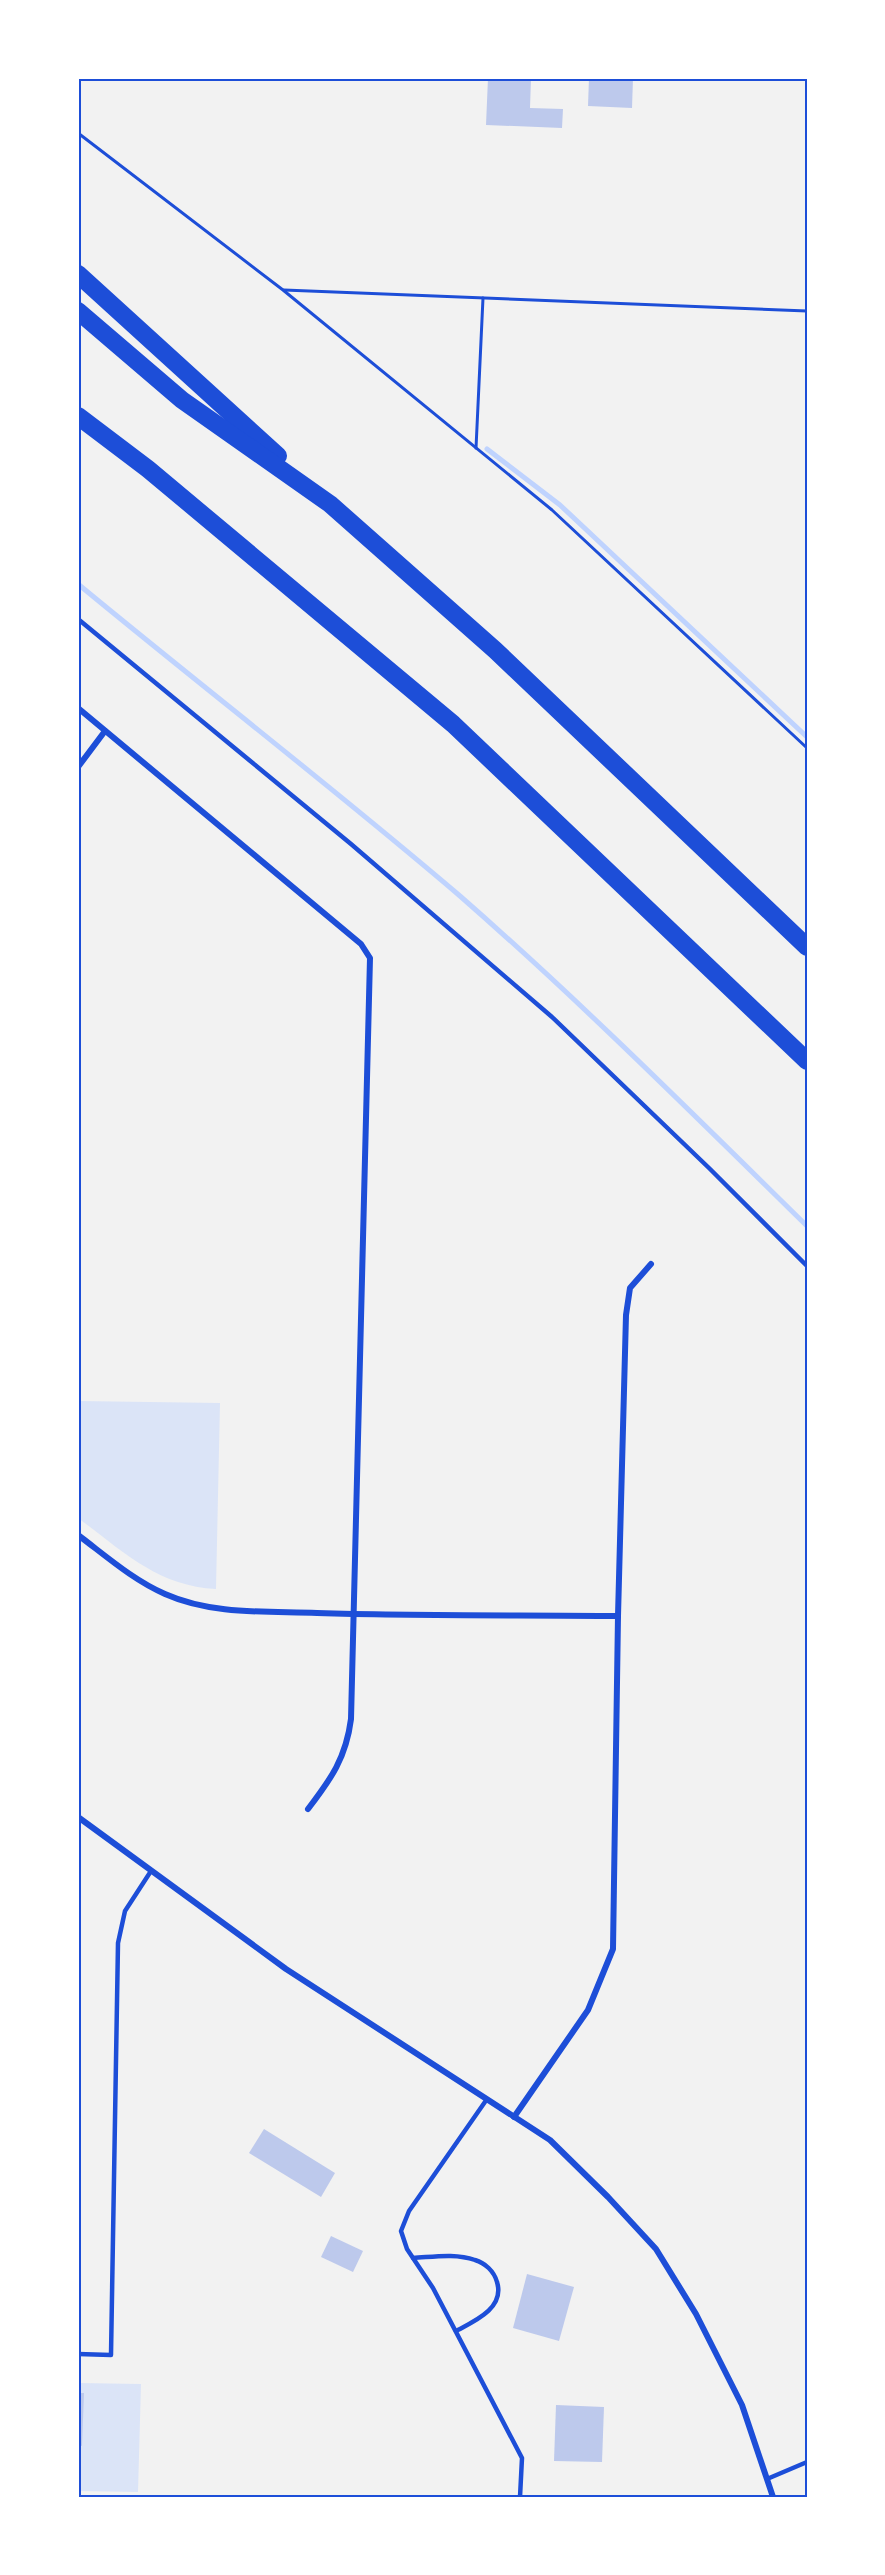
<svg xmlns="http://www.w3.org/2000/svg" width="885" height="2575" font-family="Commissioner,sans-serif">
  <style>
    .green { fill: #dbe4f7 }
    .lines { fill: none; stroke-linecap: round; stroke-linejoin: round }
    .stream { stroke: #bfd3fe; stroke-width: 5 }
    .building { fill: #bdc9ec }
    .path { stroke: #1d4ed8; stroke-width: 3 }
    .service { stroke: #1d4ed8; stroke-width: 4.5 }
    .minor { stroke: #1d4ed8; stroke-width: 6 }
    .motorway { stroke: #1d4ed8; stroke-width: 18 }
    .neatline { fill: none; stroke: #1d4ed8; stroke-width: 2 }
  </style>
  <rect width="100%" height="100%" fill="#f2f2f2"/>
  <g class="green">
    <path d="M78 1401 220 1403 216 1589C157 1586 123 1551 78 1518Z"/>
    <polygon points="78,2383 141,2384 138,2492 78,2491"/>
  </g>
  <g class="lines">
    <g class="stream">
      <polyline points="487,449 560,505 807,737"/>
      <path d="M78 584C205 689 335 789 460 896 580 1001 693 1114 807 1226"/>
    </g>
  </g>
  <g class="building">
    <polygon points="488,78 531,78 530,108 563,109 562,128 486,125"/>
    <polygon points="589,78 633,78 632,108 588,106"/>
    <polygon points="264,2129 335,2173 321,2197 249,2153"/>
    <polygon points="331,2236 363,2251 353,2272 321,2257"/>
    <polygon points="527,2274 574,2287 559,2341 513,2328"/>
    <polygon points="78,2393 84,2393 82,2446 78,2445"/>
    <polygon points="556,2405 604,2407 602,2462 554,2461"/>
  </g>
  <g class="lines">
    <g class="path">
      <polyline points="78,133 283,290 552,510 807,748"/>
      <polyline points="284,290 807,311"/>
      <polyline points="476,448 483,298"/>
    </g>
    <g class="service">
      <polyline points="78,619 351,844 552,1017 709,1168 807,1266"/>
      <polyline points="487,2099 409,2211 401,2231 407,2249 433,2288 522,2458 520,2497"/>
      <path d="M413 2258C433 2257 455 2253 475 2260 485 2263 494 2271 497 2282 505 2308 475 2321 456 2331"/>
      <polyline points="78,2354 111,2355 118,1943 125,1911 151,1871"/>
      <polyline points="767,2479 807,2462"/>
    </g>
    <g class="minor">
      <path d="M78 708 361 944 370 958 351 1719C346 1758 331 1779 308 1809"/>
      <polyline points="78,767 105,731"/>
      <path d="M78 1535C106 1556 133 1580 165 1594 212 1615 267 1611 317 1613 417 1616 518 1615 618 1616"/>
      <polyline points="78,1817 286,1969 550,2140 608,2197 656,2249 696,2314 742,2405 773,2497"/>
      <polyline points="514,2117 588,2010 613,1949 618,1616 626,1315 630,1288 651,1264"/>
    </g>
    <g class="motorway">
      <polyline points="78,274 278,456"/>
      <polyline points="78,311 182,400 330,504 495,650 807,947"/>
      <polyline points="78,416 148,469 453,724 807,1061"/>
    </g>
  </g>
  <rect width="885" height="2575" fill="none" stroke="#ffffff" stroke-width="159"/>
  <rect x="80" y="80" width="726" height="2416" class="neatline"/>
</svg>
